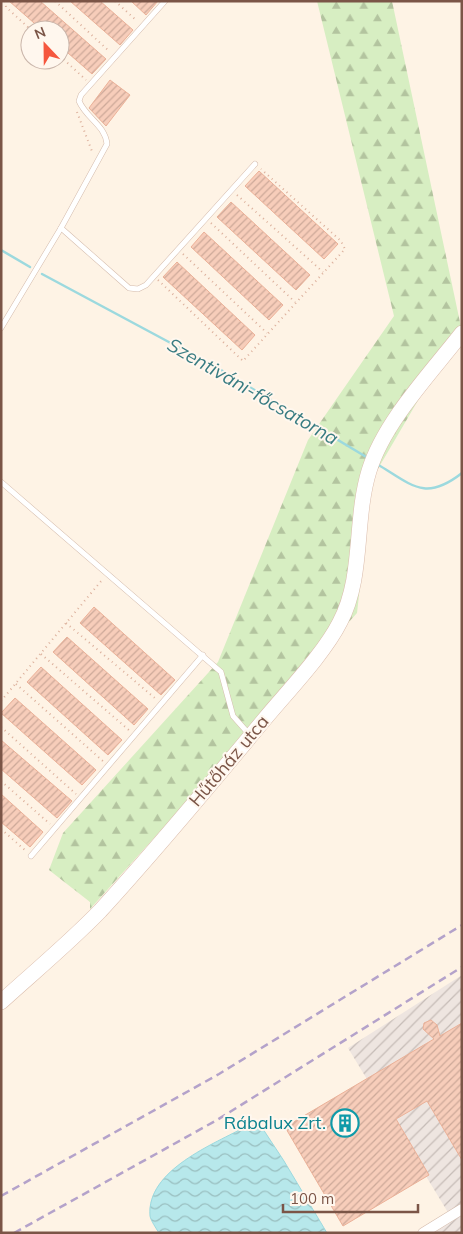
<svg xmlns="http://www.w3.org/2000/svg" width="463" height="1234" font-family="Mulish,sans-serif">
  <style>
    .industrial { fill: url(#industrial-furrows) }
    .forest { fill: url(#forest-firs) }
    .water { fill: url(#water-waves); stroke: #9cd9de }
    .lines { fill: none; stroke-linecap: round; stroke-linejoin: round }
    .stream { stroke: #9cd9de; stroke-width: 2.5 }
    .building { fill: url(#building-hatch); stroke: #ebb198 }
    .lane-casing { stroke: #d4bbac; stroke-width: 6 }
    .street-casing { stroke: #d4bbac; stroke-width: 11 }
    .secondary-casing { stroke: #dabcac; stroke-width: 16 }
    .path { stroke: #dcb09c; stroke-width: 2; stroke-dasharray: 1 4; stroke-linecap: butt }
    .lane { stroke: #fff; stroke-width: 5 }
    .street { stroke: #fff; stroke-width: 10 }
    .secondary { stroke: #fff; stroke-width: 15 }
    .rail { stroke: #b4a2ca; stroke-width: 2.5; stroke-dasharray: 8 5; stroke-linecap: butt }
    .labels { text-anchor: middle; stroke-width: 4; stroke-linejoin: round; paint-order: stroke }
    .street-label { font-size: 18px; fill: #7b5547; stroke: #fff7ee }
    .culture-label { font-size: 18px; fill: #0d838f; stroke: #fff7ee; text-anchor: end }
    .water-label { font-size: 19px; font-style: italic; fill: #397c82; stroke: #fff7ee }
  </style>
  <defs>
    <pattern id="industrial-furrows" width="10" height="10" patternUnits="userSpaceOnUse" patternTransform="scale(1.25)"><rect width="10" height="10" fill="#eee5e0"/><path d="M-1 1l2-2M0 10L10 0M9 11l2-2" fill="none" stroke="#c6bcb7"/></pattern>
    <pattern id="forest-firs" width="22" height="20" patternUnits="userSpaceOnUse" patternTransform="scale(1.25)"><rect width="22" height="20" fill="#d7eec2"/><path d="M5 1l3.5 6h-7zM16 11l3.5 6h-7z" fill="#b3c49f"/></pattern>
    <pattern id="water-waves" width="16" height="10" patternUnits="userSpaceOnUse" patternTransform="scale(1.25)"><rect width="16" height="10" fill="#b7e8eb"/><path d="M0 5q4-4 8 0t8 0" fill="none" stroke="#9abfc0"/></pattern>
    <pattern id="building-hatch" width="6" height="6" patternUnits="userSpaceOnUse" patternTransform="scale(1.25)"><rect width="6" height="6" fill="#f7cdba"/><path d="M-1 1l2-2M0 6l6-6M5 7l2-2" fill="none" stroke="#cda999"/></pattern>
  </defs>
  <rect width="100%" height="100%" fill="#fef3e5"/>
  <polygon class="industrial" points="462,975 462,1233 429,1233 452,1219 348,1048"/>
  <polygon class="forest" points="317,1 392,1 461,327 372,479 357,613 90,909 90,902 49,870 63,833 218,662 308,440 394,316"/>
  <path class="water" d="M247 1126H261L284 1161 327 1233H159C156 1228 151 1221 150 1216 146 1170 214 1144 247 1126Z"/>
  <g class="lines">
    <g class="stream">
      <polyline points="1,250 30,267"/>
      <polyline points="42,274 221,370 368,458"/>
      <path d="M377 464C412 485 425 502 462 473"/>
    </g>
  </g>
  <g class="building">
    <polygon points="9,1 40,1 106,59 92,74 60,46 60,30 42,30"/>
    <polygon points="70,1 100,1 133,30 120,45"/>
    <polygon points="131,1 158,1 146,15"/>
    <polygon points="110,80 130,95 106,126 89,108"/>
    <polygon points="259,171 338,244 324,259 245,186"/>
    <polygon points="231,202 310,275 296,290 217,217"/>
    <polygon points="204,232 283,305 269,320 191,247"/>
    <polygon points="177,262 255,335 242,350 163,277"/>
    <polygon points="94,607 175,680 161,695 80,623"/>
    <polygon points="67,637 148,709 134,725 53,652"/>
    <polygon points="41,667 122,740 108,755 27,682"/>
    <polygon points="15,698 96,770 82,785 1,713"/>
    <polygon points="1,740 72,801 57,818 1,769"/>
    <polygon points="1,794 43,832 30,847 1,822"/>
    <polygon points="431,1020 437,1025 440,1036 462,1023 462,1160 427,1101 396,1119 429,1175 343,1226 285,1127 434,1039 423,1029 424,1023"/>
  </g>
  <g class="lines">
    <g class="lane-casing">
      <g id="lane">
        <polyline points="61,228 129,288 138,289 146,285 255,164"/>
        <path d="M1 328 61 228 107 144C105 125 86 118 79 101L81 95 165 1"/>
        <polyline points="1,482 221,672 233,716 249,734"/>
        <polyline points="31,856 203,655"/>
      </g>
    </g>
    <g class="street-casing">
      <polyline id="street" points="423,1233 462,1209"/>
    </g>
    <g class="secondary-casing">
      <path id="secondary" d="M1 1002C34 972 69 943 100 911 156 850 210 785 263 721 286 693 324 654 340 622 364 577 354 520 369 471 384 422 430 374 462 333"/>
    </g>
    <g class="path">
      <polyline points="5,1 6,7 31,30"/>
      <polyline points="55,1 110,52"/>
      <polyline points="115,1 137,21"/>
      <polyline points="60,56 86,80"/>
      <polyline points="77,112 93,154"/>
      <polyline points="237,195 323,272"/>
      <polyline points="211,223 295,302"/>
      <polyline points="183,254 267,333"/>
      <polyline points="158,280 243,361 345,249 341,241 261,169"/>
      <polyline points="66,623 156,699"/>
      <polyline points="41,654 130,731"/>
      <polyline points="16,684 104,762"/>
      <polyline points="1,701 102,580"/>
      <polyline points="1,727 76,794"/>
      <polyline points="1,781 50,824"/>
      <polyline points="1,829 26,851"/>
    </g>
    <use href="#lane" class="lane"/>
    <use href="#street" class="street"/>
    <use href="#secondary" class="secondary"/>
    <g class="rail">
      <polyline points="1,1196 219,1074 462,925"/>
      <polyline points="14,1233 217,1120 462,967"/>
    </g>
  </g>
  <defs>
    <g id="building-ring" transform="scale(1.4375)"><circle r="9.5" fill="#fff7ee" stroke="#0f9aa8" stroke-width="1.5"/><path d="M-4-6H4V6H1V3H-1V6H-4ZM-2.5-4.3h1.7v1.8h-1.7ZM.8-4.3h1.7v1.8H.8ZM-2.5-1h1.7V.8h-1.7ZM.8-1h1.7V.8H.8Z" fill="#0f9aa8"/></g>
  </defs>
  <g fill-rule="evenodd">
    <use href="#building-ring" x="345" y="1123"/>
  </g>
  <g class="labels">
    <g class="street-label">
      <text transform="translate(229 761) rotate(-50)" y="6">Hűtőház utca</text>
    </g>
    <g class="culture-label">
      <text x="326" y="1129">Rábalux Zrt.</text>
    </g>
    <g class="water-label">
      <text transform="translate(253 391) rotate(30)" y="7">Szentiváni-főcsatorna</text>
    </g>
  </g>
  <rect width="463" height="1234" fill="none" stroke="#7b5547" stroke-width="5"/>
  <g transform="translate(45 45) rotate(338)"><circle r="24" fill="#fff7ee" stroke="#cab6ab"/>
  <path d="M0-4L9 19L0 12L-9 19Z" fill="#f5573e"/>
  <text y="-8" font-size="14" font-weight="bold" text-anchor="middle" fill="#7b5547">N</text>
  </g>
  <path d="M283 1204v8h135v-8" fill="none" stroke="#7b5547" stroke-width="2.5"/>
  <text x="290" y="1204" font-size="15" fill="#7b5547" stroke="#fff7ee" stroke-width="4" paint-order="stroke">100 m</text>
</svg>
